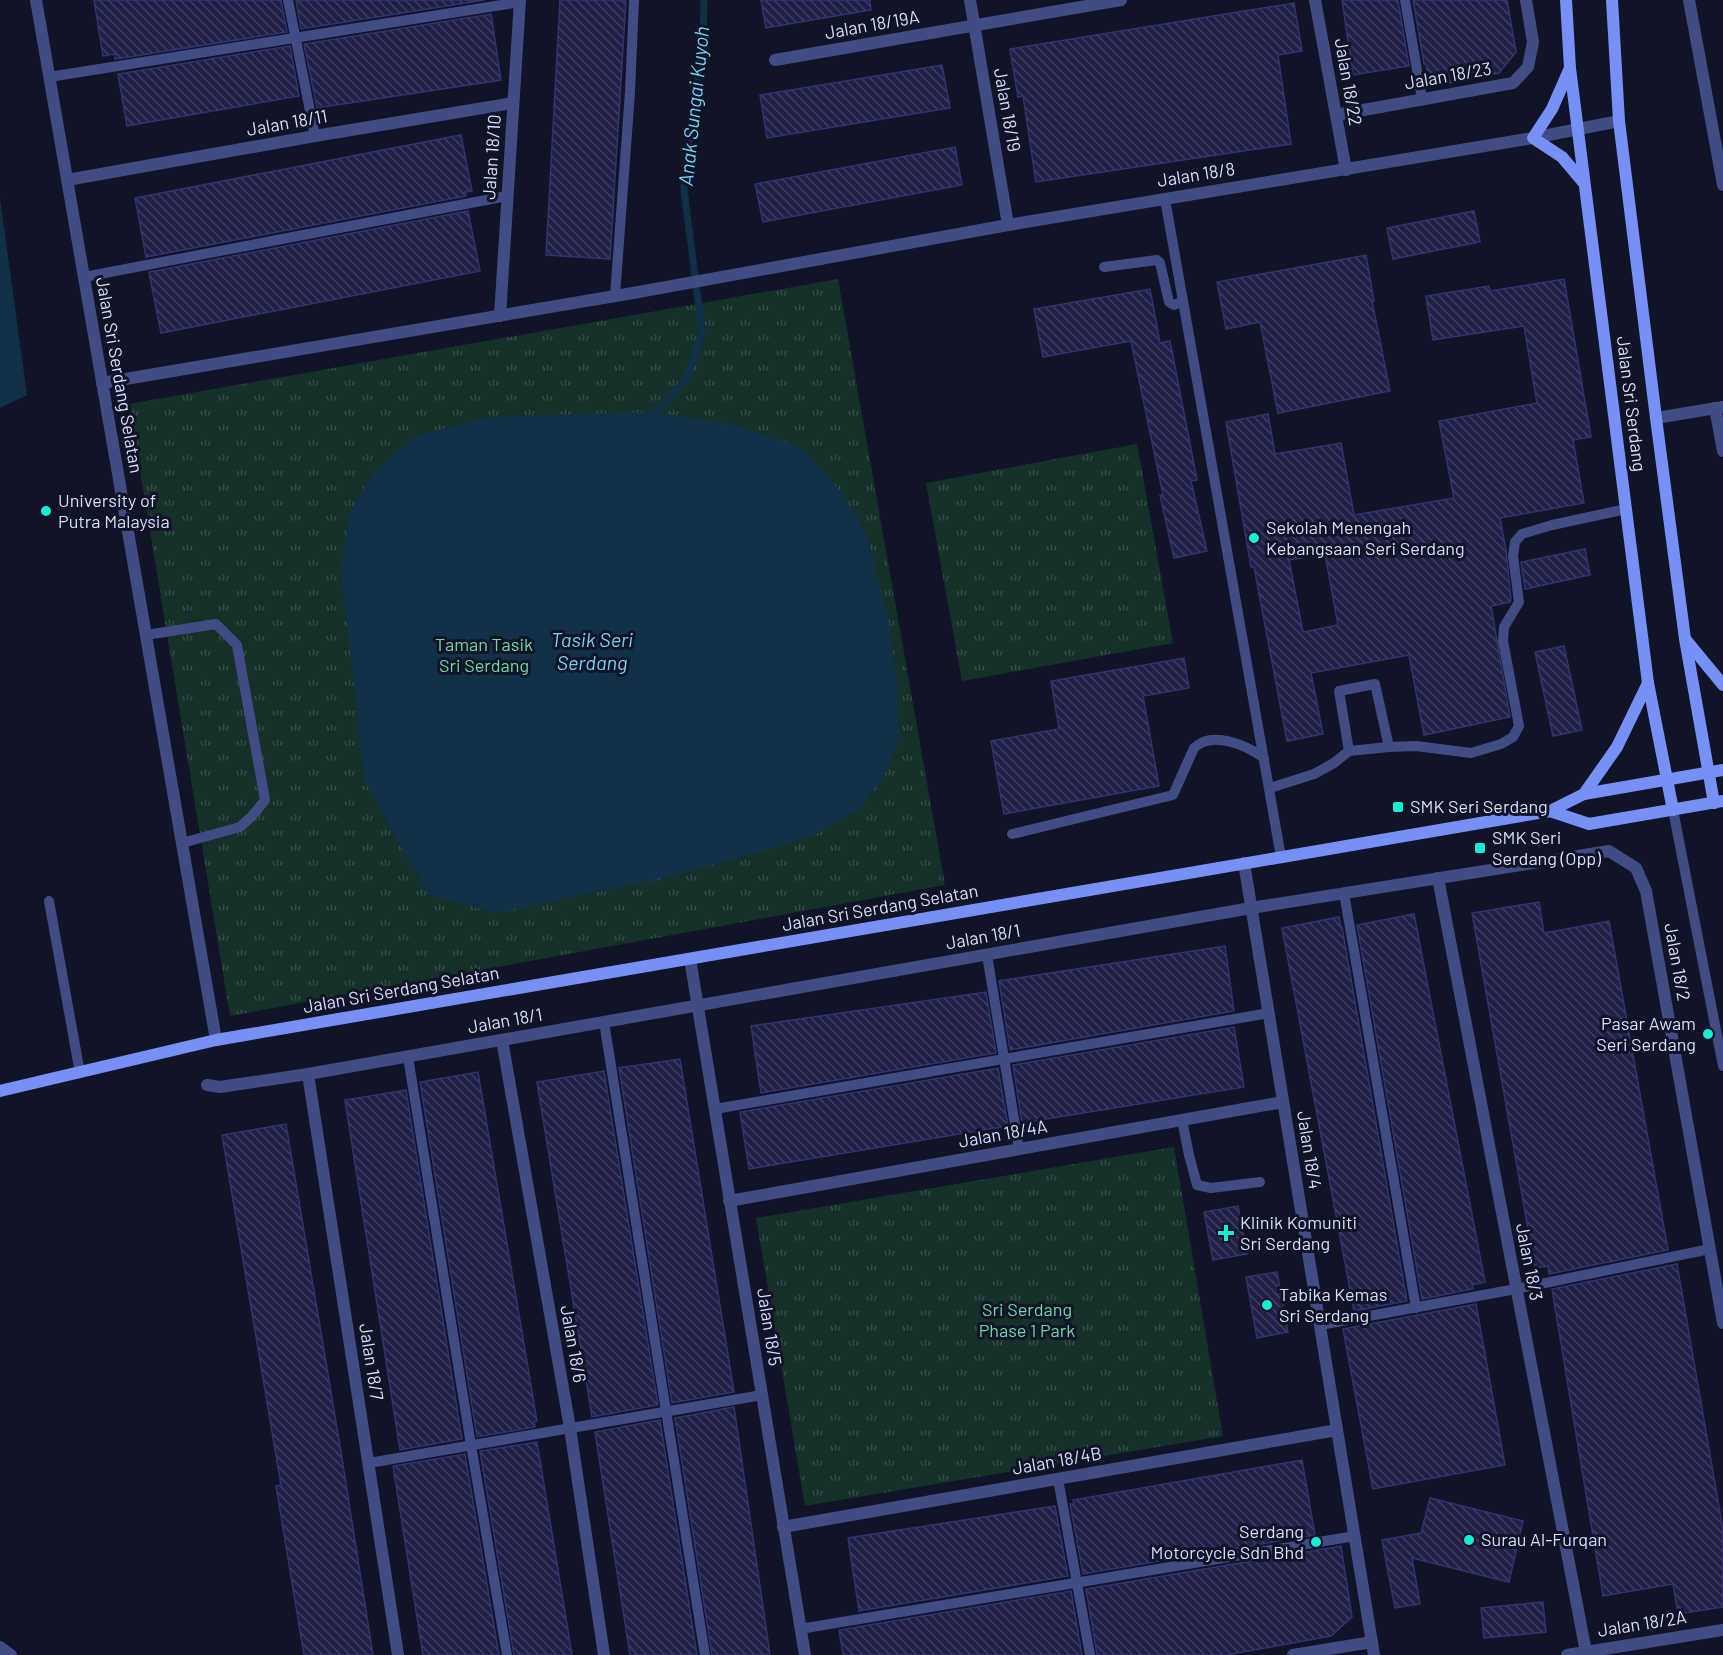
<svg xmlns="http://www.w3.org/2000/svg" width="1723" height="1655" font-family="Barlow,sans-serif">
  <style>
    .park { fill: url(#park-tufts) }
    .water { fill: #103047 }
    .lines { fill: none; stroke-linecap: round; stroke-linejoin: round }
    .stream { stroke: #103047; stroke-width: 7 }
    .building { fill: url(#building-back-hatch); stroke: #323471; stroke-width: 1.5; fill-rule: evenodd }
    .lane { stroke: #404c83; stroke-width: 10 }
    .street { stroke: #404c83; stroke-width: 12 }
    .secondary { stroke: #7790f6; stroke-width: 12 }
    .poi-dot { fill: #13efd5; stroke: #111327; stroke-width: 2 }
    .labels { text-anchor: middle; stroke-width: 6; stroke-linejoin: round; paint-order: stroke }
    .street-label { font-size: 18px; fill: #dadefd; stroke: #111327 }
    .poi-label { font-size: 18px; fill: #dadefd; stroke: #111327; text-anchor: start }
    .park-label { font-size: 18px; fill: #6ad9a4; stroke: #111327 }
    .water-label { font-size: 20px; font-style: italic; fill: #6fd5f5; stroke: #111327 }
  </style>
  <defs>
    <pattern id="park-tufts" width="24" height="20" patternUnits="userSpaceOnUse" patternTransform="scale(1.5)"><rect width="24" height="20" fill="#153029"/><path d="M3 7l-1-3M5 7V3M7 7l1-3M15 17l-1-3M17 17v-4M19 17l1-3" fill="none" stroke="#364e49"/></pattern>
    <pattern id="building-back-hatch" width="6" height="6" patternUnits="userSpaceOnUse" patternTransform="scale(1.5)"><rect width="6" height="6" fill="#1f1f47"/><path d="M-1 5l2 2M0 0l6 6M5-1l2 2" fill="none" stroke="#3f3f62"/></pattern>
  </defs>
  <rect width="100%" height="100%" fill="#111327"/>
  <g class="park">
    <polygon points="838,279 945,885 230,1016 129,404"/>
    <polygon points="1137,444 1173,643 962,681 926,483"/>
    <polygon points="1174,1147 1223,1436 805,1506 756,1218"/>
  </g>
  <g class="water">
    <polygon points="0,198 27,395 0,408"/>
    <polygon points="655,412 732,425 801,447 842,493 867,535 888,619 897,681 899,739 884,776 860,808 814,835 764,851 658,879 496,913 429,895 364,780 341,566 351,509 375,471 416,436 489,417"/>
  </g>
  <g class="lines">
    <polyline class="stream" points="655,412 686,380 702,332 684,189 689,139 703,47 704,0"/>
  </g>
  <g class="building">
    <polygon points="94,0 281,0 287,32 115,59 115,54 103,56"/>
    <polygon points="296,0 485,0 301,29"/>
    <polygon points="560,0 626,0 610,259 546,255"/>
    <polygon points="761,0 870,0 871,10 766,28"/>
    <polygon points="1342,0 1398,0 1409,66 1353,75"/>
    <polygon points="1413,0 1507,0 1516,52 1499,73 1430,87 1426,64 1424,64"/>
    <polygon points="1294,3 1302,51 1278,55 1291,144 1036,182 1023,96 1018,97 1010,49"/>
    <polygon points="491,14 501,80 317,108 304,44"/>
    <polygon points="290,46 299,96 127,126 118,74"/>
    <polygon points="942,65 950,108 767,138 760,95"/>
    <polygon points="461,135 472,191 465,192 466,196 146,257 135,198"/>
    <polygon points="955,147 962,185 763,222 755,184"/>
    <polygon points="468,211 480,271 161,333 149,272"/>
    <polygon points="1474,211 1480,242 1393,259 1387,228"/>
    <polygon points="1366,255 1374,301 1372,301 1390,391 1278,413 1260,322 1226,329 1217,282"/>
    <path d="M1564 279 1591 437 1573 440 1584 503 1500 518 1506 550 1511 600 1510 602 1491 606 1510 717 1424 735 1409 655 1311 673 1323 734 1287 741 1254 567H1251L1226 422 1268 414 1275 454 1341 443 1354 515 1454 498 1439 421 1537 403 1524 326 1433 340 1426 296 1489 286 1490 291ZM1325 554 1338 625 1303 632 1289 560Z"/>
    <polygon points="1150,289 1160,343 1170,341 1197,480 1191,481 1207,551 1174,558 1160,495 1163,495 1131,341 1043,357 1034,309"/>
    <polygon points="1585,549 1590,575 1525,589 1521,562"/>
    <polygon points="1564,646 1582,730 1553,736 1535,652"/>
    <polygon points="1184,658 1189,688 1143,696 1159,786 1004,814 991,741 1059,729 1051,681"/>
    <polygon points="1539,902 1544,933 1609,921 1668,1250 1549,1274 1548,1266 1535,1268 1472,913"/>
    <polygon points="1414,914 1485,1282 1472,1285 1473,1289 1422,1299 1357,925"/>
    <polygon points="1339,917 1341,928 1342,927 1407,1301 1354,1311 1282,928"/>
    <polygon points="1225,946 1234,1011 1010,1050 999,981"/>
    <polygon points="986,992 996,1053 761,1093 751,1026"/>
    <polygon points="1234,1027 1244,1087 1022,1123 1013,1065"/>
    <polygon points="680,1059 734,1392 672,1403 619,1068"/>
    <polygon points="998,1068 1008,1126 749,1169 740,1112"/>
    <polygon points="604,1071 658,1405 592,1417 537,1082"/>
    <polygon points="478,1072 537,1421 534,1421 535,1427 477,1437 420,1082"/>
    <polygon points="406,1090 462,1439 400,1450 345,1100"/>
    <polygon points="286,1124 341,1452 373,1655 304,1655 276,1486 281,1485 222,1135"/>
    <polygon points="1238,1206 1247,1254 1213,1260 1204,1212"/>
    <polygon points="1677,1264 1723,1530 1723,1607 1678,1614 1673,1584 1603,1596 1552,1289"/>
    <polygon points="1277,1272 1288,1332 1257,1338 1246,1277"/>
    <polygon points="1476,1304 1505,1465 1373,1489 1343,1329"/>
    <polygon points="734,1407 770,1655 712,1655 675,1418"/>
    <polygon points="660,1420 697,1655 630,1655 595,1432"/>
    <polygon points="537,1442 572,1655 514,1655 480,1451"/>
    <polygon points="465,1454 499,1655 423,1655 393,1466"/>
    <polygon points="1302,1460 1315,1535 1083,1574 1070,1504 1074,1504 1073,1500"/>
    <polygon points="1430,1498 1523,1521 1509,1582 1412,1558 1420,1604 1395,1608 1382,1540 1421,1533"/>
    <polygon points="1055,1506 1068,1576 859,1611 848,1538"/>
    <polygon points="1341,1546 1352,1617 1331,1636 1226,1655 1097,1655 1086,1589"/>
    <polygon points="1071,1591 1082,1655 843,1655 839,1630"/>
    <polygon points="1543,1602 1546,1632 1484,1638 1481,1608"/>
  </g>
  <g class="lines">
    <g class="lane">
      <polyline points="288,0 315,136"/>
      <polyline points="1405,0 1422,99"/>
      <polyline points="49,77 520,2"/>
      <polyline points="1165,199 1281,857"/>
      <polyline points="1104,267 1157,260 1160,263 1169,302 1174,305 1183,301"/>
      <polyline points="84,277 507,196"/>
      <polyline points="615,296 630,92 634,0"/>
      <polyline points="146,635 216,624 237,645 265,800 252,816 240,827 182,843"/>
      <polyline points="1349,751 1339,691 1375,684 1389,747"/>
      <polyline points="1270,788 1314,774 1334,763 1349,751 1389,747 1416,746 1471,753 1501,744 1513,737 1519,726 1503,641 1504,627 1519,602 1513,556 1515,542 1522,534 1552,525 1626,509"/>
      <polyline points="1673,810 1723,1066"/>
      <path d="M1012 834 1173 795 1194 748C1212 730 1246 745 1264 758"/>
      <polyline points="1344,893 1416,1308"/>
      <polyline points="49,901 80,1073"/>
      <polyline points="987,955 1019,1149"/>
      <polyline points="604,1022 705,1655"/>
      <polyline points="408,1057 471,1445 507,1655"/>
      <polyline points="715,1109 1269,1013"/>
      <polyline points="1182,1120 1189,1155 1197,1185 1211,1188 1260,1182"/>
      <polyline points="1320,1325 1516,1289 1710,1249"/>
      <polyline points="369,1463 762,1395"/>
      <polyline points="1058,1479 1090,1655"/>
      <polyline points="800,1629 1355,1536"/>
    </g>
    <g class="street">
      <polyline points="36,0 216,1040"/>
      <polyline points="970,0 1008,225"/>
      <polyline points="1315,0 1346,170"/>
      <polyline points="1689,0 1723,185"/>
      <polyline points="775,60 1121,0"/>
      <polyline points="1336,115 1513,83 1528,67 1533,42 1526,0"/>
      <polyline points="67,180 315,136 513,103"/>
      <polyline points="500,316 520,0"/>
      <polyline points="102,383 633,293 1008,225 1533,138 1619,121"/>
      <polyline points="1715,408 1723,451"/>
      <polyline points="1656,418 1723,407"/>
      <polyline points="1244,863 1374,1655"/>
      <polyline points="1438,878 1586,1652"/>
      <polyline points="690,959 805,1655"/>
      <polyline points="502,1040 570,1428 604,1655"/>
      <polyline points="308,1074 398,1655"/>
      <polyline points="207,1085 220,1087 308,1074 1251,908 1609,851 1636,868 1646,891 1723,1323"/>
      <polyline points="729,1201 1283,1102"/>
      <polyline points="783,1527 1337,1430"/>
      <polyline points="0,1647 11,1655"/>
      <polyline points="1293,1655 1372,1642"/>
      <polyline points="1567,1655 1723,1630"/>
    </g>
    <g class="secondary">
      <polyline points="1566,0 1570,68 1648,683 1673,810"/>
      <polyline points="1612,0 1619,121 1656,418 1685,639 1714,803"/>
      <polyline points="1570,68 1552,109 1533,138 1562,157 1584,183"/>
      <polyline points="1686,640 1723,685"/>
      <polyline points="1584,794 1617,747 1648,683"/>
      <polyline points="1550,811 1589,824 1723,801"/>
      <polyline points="0,1091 216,1040 1550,811 1584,794 1723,770"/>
    </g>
  </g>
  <g class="poi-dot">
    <circle cx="46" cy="511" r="6"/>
    <circle cx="1254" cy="538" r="6"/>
    <rect x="1392" y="801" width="12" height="12" rx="3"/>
    <rect x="1474" y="842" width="12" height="12" rx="3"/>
    <circle cx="1708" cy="1034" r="6"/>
    <path d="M1223 1224h6v6h6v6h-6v6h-6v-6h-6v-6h6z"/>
    <circle cx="1267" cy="1305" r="6"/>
    <circle cx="1469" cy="1540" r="6"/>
    <circle cx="1316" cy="1542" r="6"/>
  </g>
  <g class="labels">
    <g class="street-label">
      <text transform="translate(872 25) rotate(-10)" y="6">Jalan 18/19A</text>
      <text transform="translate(1448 76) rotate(-10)" y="6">Jalan 18/23</text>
      <text transform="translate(1348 82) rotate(80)" y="6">Jalan 18/22</text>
      <text transform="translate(1007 110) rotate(80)" y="6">Jalan 18/19</text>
      <text transform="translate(287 123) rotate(-10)" y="6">Jalan 18/11</text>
      <text transform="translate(492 157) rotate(-86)" y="6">Jalan 18/10</text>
      <text transform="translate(1196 175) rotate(-9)" y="6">Jalan 18/8</text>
      <text transform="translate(119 375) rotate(80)" y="6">Jalan Sri Serdang Selatan</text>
      <text transform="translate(1631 404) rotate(83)" y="6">Jalan Sri Serdang</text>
      <text transform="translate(880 908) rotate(-10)" y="6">Jalan Sri Serdang Selatan</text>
      <text transform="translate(983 937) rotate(-10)" y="6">Jalan 18/1</text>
      <text transform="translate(1677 962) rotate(80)" y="6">Jalan 18/2</text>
      <text transform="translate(401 990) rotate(-10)" y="6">Jalan Sri Serdang Selatan</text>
      <text transform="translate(505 1021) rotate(-10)" y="6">Jalan 18/1</text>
      <text transform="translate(1003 1134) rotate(-10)" y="6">Jalan 18/4A</text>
      <text transform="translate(1309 1150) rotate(81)" y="6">Jalan 18/4</text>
      <text transform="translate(1529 1262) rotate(79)" y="6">Jalan 18/3</text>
      <text transform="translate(769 1327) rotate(81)" y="6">Jalan 18/5</text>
      <text transform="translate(573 1344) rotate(80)" y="6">Jalan 18/6</text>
      <text transform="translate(371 1362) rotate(81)" y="6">Jalan 18/7</text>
      <text transform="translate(1057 1461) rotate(-10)" y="6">Jalan 18/4B</text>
      <text transform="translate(1642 1624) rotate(-9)" y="6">Jalan 18/2A</text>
    </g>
    <g class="poi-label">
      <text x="58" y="507">University of<tspan x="58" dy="21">Putra Malaysia</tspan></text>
      <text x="1266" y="534">Sekolah Menengah<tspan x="1266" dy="21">Kebangsaan Seri Serdang</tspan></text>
      <text x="1410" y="813">SMK Seri Serdang</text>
      <text x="1492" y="844">SMK Seri<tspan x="1492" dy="21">Serdang (Opp)</tspan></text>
      <text x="1696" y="1030" text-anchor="end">Pasar Awam<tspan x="1696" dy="21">Seri Serdang</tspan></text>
      <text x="1240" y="1229">Klinik Komuniti<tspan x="1240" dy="21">Sri Serdang</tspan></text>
      <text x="1279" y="1301">Tabika Kemas<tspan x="1279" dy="21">Sri Serdang</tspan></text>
      <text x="1304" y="1538" text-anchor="end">Serdang<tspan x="1304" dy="21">Motorcycle Sdn Bhd</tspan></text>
      <text x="1481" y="1546">Surau Al-Furqan</text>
    </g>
    <g class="park-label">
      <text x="484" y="651">Taman Tasik<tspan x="484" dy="21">Sri Serdang</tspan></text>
      <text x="1027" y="1316">Sri Serdang<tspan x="1027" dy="21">Phase 1 Park</tspan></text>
    </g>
    <g class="water-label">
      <text transform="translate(694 106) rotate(-84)" y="7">Anak Sungai Kuyoh</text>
      <text x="592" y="647">Tasik Seri<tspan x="592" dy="23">Serdang</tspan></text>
    </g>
  </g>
</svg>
